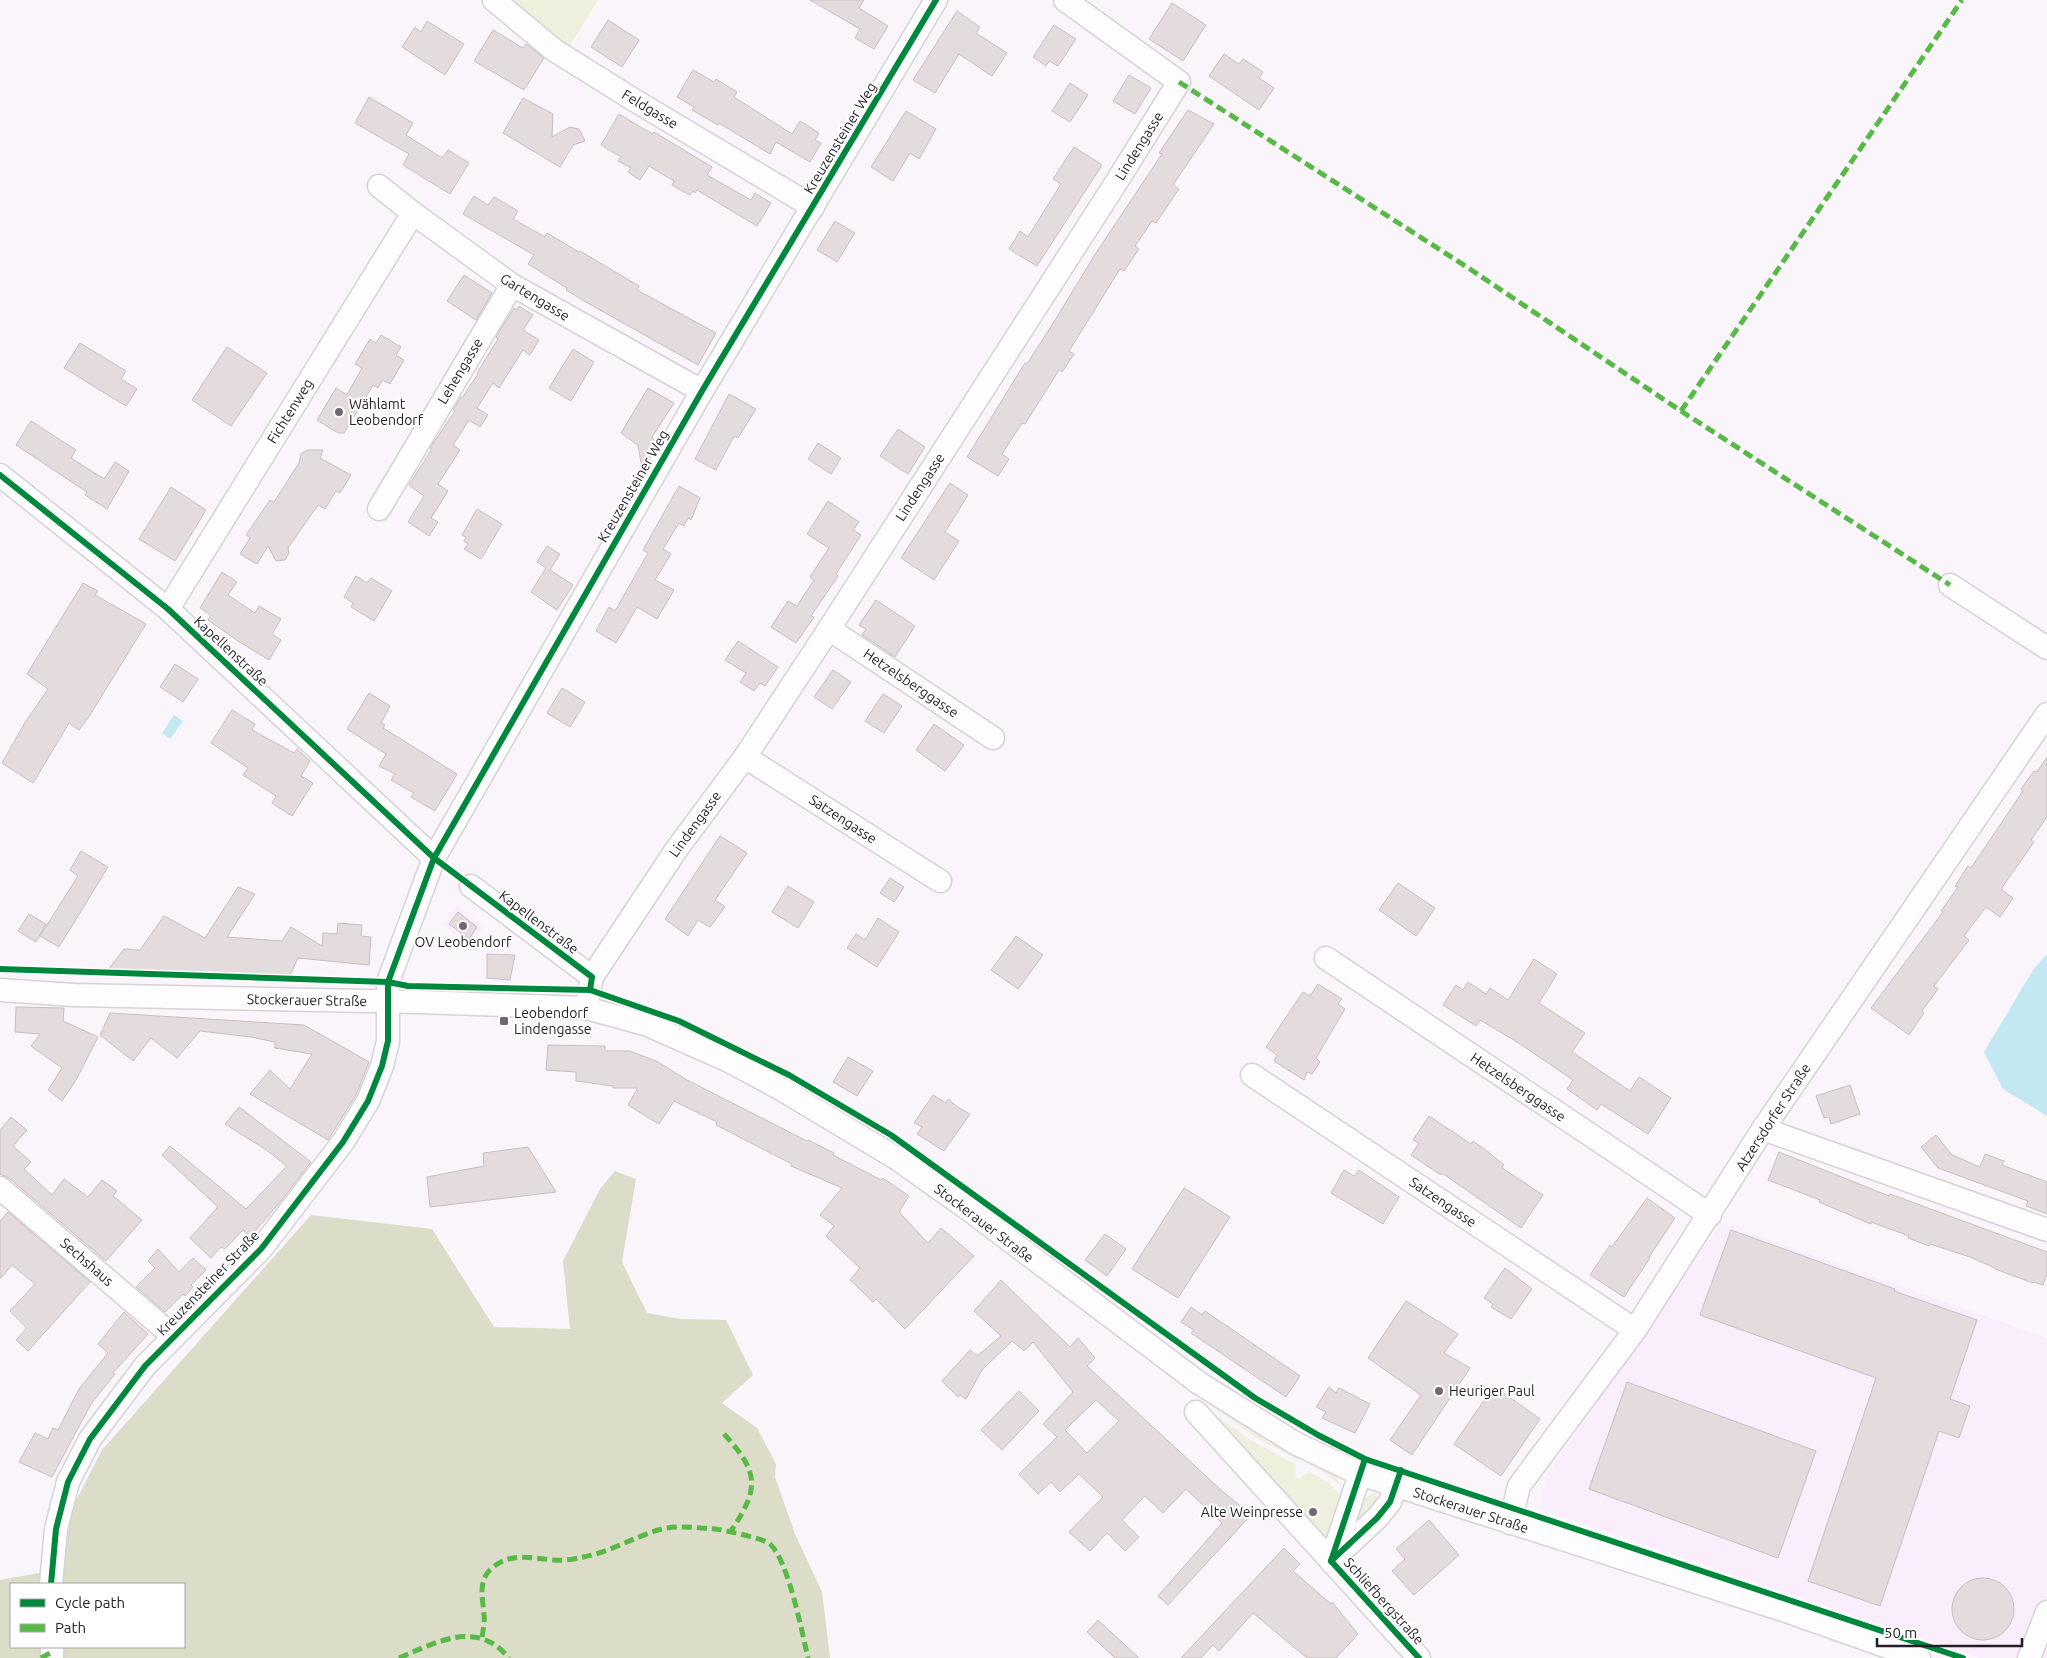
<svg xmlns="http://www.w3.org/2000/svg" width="2047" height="1658" font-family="Ubuntu,sans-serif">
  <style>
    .built { fill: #faedfc }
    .green { fill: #eeefdc }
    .forest { fill: #dcddc8; fill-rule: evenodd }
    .water { fill: #c3e8f1 }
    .building { fill: #e3dbdc; stroke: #c7bfc1; fill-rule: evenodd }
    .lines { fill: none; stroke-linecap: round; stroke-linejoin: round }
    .minor-casing { stroke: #d7d1d8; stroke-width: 25 }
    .minor { stroke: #fefdfe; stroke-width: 22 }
    .quiet { stroke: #58b947; stroke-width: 5; stroke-dasharray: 10 5; stroke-linecap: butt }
    .cycleway-casing { stroke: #fff; stroke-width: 9 }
    .cycleway { stroke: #00873e; stroke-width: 6 }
    .poi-dot { fill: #6f6870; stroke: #fff; stroke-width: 2 }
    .labels { text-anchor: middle; stroke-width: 4; stroke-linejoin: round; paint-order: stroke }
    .street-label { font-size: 14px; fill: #241d25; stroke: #fff }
    .poi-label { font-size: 14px; fill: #241d25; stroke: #fff; text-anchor: start }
  </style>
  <rect width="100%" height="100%" fill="#faf4fb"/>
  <g class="built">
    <polygon points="456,906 484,927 471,945 443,925"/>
    <polygon points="1721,1223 2047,1338 2047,1658 1981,1658 1540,1509 1546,1477"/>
  </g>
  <g class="green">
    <polygon points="506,0 598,0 569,47"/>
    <polygon points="1196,1391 1259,1435 1299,1457 1296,1459 1257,1438 1191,1392"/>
    <polygon points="1209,1411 1254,1442 1296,1465 1295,1474 1297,1478 1301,1478 1308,1472 1327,1481 1340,1495 1331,1535 1328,1539 1325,1539"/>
    <polygon points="1313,1464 1335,1474 1341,1486 1330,1476 1313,1467"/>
    <polygon points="1375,1492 1378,1497 1361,1522 1349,1526 1365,1498"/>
  </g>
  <path class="forest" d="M615 1171 636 1179 622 1262 647 1313 680 1319 726 1320 753 1375 722 1403 757 1428 776 1464 775 1477 795 1534 822 1592 830 1658H0V1580L61 1569 67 1518 102 1450 311 1215 432 1229 494 1327 570 1329 563 1261 600 1189ZM11 1584H184V1647H11Z"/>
  <g class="water">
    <polygon points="174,715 183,721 170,739 162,733"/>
    <polygon points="2047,954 2047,1116 2003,1089 1984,1052 2033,970"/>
  </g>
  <g class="building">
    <polygon points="810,0 864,0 859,8 888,26 874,49 855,38 860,29"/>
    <polygon points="1172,3 1206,25 1183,61 1149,39"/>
    <polygon points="957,11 980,27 976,33 1007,53 992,76 959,54 935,93 913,80"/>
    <polygon points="608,20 639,40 622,67 591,47"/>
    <polygon points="427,21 464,44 445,75 402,47 415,27 421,32"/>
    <polygon points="1054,25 1076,39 1058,66 1049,61 1046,66 1033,57"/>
    <polygon points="493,30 523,48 526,44 544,58 524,90 474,61"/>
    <polygon points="1224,54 1239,64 1243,59 1263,72 1259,78 1274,88 1259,110 1209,76"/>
    <polygon points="693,70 714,82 716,79 737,92 734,97 792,134 800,121 819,133 815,140 821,143 810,162 776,142 770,154 719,123 718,125 692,110 694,107 677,97"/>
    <polygon points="1129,75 1151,88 1135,114 1113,101"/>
    <polygon points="1070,83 1088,95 1070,122 1052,111"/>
    <polygon points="369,97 413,123 406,135 442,158 448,150 469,163 450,194 403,165 409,154 355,123"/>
    <polygon points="523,98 553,114 552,137 570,127 579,129 585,141 573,145 560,167 503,133"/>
    <polygon points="1188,110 1214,124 1173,185 1179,189 1156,223 1152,221 1135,246 1139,249 1124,271 1120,269 1069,351 1074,354 1062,372 1059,370 1025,424 1022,423 1002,454 1009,459 998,476 967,457 1025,363 1027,364 1052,325 1096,253 1162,154 1159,153"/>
    <polygon points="906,111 936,129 919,159 910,153 893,181 871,167"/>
    <polygon points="619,114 652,134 654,132 712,167 707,175 751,200 755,193 771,203 757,226 697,190 695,193 693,191 690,195 672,185 674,181 649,166 640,180 628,172 631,168 618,161 621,157 601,145"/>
    <polygon points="1074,147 1102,165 1037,266 1009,249 1020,231 1028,237 1061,184 1053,179"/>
    <polygon points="474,196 488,205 494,197 518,211 513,219 545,237 547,233 579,252 580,251 639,286 637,290 716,333 698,365 584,301 566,290 567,288 528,264 534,255 463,214"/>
    <polygon points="835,221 855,233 837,262 817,250"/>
    <polygon points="464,275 492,293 476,320 447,301"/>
    <polygon points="519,306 533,315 523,330 539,340 530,355 523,350 499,388 493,383 477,408 488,415 480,427 469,420 453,445 460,450 438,484 448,491 431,518 438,522 429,536 408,522 424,496 409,485 432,449 430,448 455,411 453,410 461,397 462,398 478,374 477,373 498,339 496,337 514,308 517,310"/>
    <polygon points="381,335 401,347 396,355 404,360 390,384 382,380 378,388 373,385 344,433 338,433 317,420 336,388 347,395 362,368 355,364 370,339 376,343"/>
    <polygon points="80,343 126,371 121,379 137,389 126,406 64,368"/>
    <polygon points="227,347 267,373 231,426 192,400"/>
    <polygon points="573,349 594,362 571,401 549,388"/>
    <polygon points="648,388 674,403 652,437 655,442 651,454 642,468 638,445 621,433"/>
    <polygon points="729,394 756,409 738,438 734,436 716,470 695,459"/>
    <polygon points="31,421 76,450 71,458 104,479 115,462 129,471 107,509 85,495 87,492 16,445"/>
    <polygon points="898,429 925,447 908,474 880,456"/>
    <polygon points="818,443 841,458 831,474 808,459"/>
    <polygon points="307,450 323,450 320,458 351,475 340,493 336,491 325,509 318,505 288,548 289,553 285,560 276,561 268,546 257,564 240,554 250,538 246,535 270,500 274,502 299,463 301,454"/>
    <polygon points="950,483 968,495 945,532 959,541 934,580 901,558"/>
    <polygon points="679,486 700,498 691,520 688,518 684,526 679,523 663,549 671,554 655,580 674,590 657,619 637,607 616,643 596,631 609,607 615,611 648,553 643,550"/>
    <polygon points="171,487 206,510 175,561 139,539"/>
    <polygon points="828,501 859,522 853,530 861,535 836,574 838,576 811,616 814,617 796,643 771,627 788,601 797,606 814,580 810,577 829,548 807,534"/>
    <polygon points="477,509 502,524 481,559 464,549 468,544 464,541 466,537 462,535"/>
    <polygon points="547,546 560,554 550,570 573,585 557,610 531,592 546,568 537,562"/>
    <polygon points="222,572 237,582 228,595 255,613 259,606 281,619 272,634 281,640 269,660 238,641 208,620 211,615 200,608"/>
    <polygon points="356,576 367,583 371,578 392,591 374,621 351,607 353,603 344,597"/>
    <polygon points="83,583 98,591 95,595 146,624 90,715 79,730 69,723 33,783 2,763 26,721 48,689 27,674"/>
    <polygon points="876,600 915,626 895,657 862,635 866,629 859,625"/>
    <polygon points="738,641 778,667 765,686 760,683 754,691 740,682 746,673 725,660"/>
    <polygon points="175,664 198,679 183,702 160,687"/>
    <polygon points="833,670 851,682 832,709 814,697"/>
    <polygon points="562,688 585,702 570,727 547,713"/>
    <polygon points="369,693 390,706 381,723 385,725 383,728 457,774 435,811 411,797 414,793 391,780 395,774 379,766 386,754 347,729"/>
    <polygon points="883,694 902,706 884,733 865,721"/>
    <polygon points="232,710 255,724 252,730 294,753 297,749 310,761 301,776 313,783 292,816 272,803 276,796 243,775 248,768 211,743"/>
    <polygon points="934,724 964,745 945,771 916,750"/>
    <polygon points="2047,757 2047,817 2031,840 2034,842 2001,889 2013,898 2000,917 1986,907 1964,936 1969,940 1934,986 1938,989 1922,1011 1924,1013 1909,1035 1871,1008 1943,912 1941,911 1958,887 1955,886 1968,866 1971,868 2023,791 2021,789 2034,771 2037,772"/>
    <polygon points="720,836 747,853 715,900 725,907 710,927 698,920 688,936 665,919"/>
    <polygon points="81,851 108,867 59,947 40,936 78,876 70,870"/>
    <polygon points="890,878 904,887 894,902 880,893"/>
    <polygon points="1398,883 1435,908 1416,936 1379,910"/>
    <polygon points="788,886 814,902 798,928 772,912"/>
    <polygon points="238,887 255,894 227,937 282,941 291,927 322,946 323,933 337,934 338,923 362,925 361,936 371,937 369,965 298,958 290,975 108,970 124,949 140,950 164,916 205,938"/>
    <polygon points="458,912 477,927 469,939 449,924"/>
    <polygon points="29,914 46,924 36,942 18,931"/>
    <polygon points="878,918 899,932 877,967 847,948 856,934 865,940"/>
    <polygon points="1016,936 1043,955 1018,989 991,970"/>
    <polygon points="487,954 515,955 510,980 487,978"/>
    <polygon points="1534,959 1557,974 1539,1003 1585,1033 1572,1052 1630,1091 1639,1077 1671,1098 1648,1134 1601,1104 1597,1110 1567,1089 1573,1080 1514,1040 1480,1020 1476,1026 1443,1005 1456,985 1463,990 1468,982 1486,994 1490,988 1508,1000"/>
    <polygon points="1318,984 1342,999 1338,1004 1345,1009 1316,1058 1320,1062 1312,1074 1307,1072 1304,1080 1274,1061 1277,1055 1266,1047 1303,992 1310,996"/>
    <polygon points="16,1007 64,1008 63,1021 98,1037 76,1080 62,1101 48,1090 62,1068 31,1046 40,1034 15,1032"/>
    <polygon points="110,1013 304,1025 369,1062 356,1095 328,1140 250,1094 270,1070 290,1089 312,1054 275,1048 275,1042 251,1037 200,1031 177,1058 151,1038 133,1061 100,1035"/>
    <polygon points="548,1045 605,1046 605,1051 630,1051 658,1062 687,1080 807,1141 808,1140 834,1153 833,1155 881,1180 883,1178 909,1196 899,1212 928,1243 941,1228 974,1256 905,1329 876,1299 873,1302 850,1280 860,1268 826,1236 834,1226 820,1215 842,1188 791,1166 792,1164 716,1125 717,1122 674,1101 659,1124 628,1105 638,1088 613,1088 613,1086 576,1081 576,1072 546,1070"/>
    <polygon points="848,1057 873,1071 857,1096 833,1082"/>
    <polygon points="1850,1085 1860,1114 1831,1124 1829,1117 1824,1118 1816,1096"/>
    <polygon points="933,1095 946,1103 948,1099 959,1108 970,1114 944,1151 917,1134 922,1127 914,1123"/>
    <polygon points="239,1107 311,1162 281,1201 250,1237 243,1230 225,1249 221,1247 211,1258 190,1238 218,1207 162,1155 170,1146 246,1209 287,1166 265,1149 225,1124"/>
    <polygon points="1429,1116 1471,1144 1473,1141 1487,1151 1504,1165 1502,1168 1543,1195 1521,1228 1442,1173 1441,1175 1411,1155 1419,1143 1413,1140"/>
    <polygon points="11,1117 27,1130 13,1146 31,1162 24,1169 52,1195 64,1179 88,1197 102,1180 117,1191 113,1196 142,1220 106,1261 9,1178 0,1174 0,1130"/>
    <polygon points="1936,1135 1952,1155 1980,1167 1985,1154 2004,1161 2002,1165 2047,1182 2047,1214 2026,1206 2028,1201 1938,1168 1921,1147"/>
    <polygon points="528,1147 556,1192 430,1207 427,1177 484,1166 483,1153"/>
    <polygon points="1779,1152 1889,1196 1890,1194 2047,1252 2047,1274 2043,1285 2034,1282 2033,1283 1995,1269 1995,1268 1970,1257 1930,1244 1929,1246 1908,1238 1909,1236 1871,1222 1871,1224 1819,1202 1820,1200 1768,1180"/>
    <polygon points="1344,1170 1354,1176 1359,1170 1399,1197 1383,1224 1331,1193"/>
    <polygon points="1184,1188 1230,1217 1178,1298 1132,1269"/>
    <polygon points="1647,1198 1675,1218 1649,1257 1650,1258 1624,1297 1590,1275 1610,1245 1612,1247"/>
    <polygon points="8,1212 90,1282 28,1351 16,1340 27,1328 10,1311 35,1284 12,1265 0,1279 0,1221"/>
    <polygon points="1731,1230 1895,1289 1894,1291 1977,1320 1950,1399 1970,1406 1959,1438 1939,1431 1880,1606 1808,1581 1876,1378 1700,1315"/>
    <polygon points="1105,1234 1126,1249 1107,1276 1085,1260"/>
    <polygon points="158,1249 179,1272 193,1258 206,1270 191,1285 193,1287 185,1296 183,1294 165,1312 136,1287 155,1268 148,1261"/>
    <polygon points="1505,1268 1532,1289 1511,1319 1491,1307 1493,1304 1484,1298"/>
    <path d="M1001 1280 1070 1347 1078 1338 1095 1358 1087 1366 1221 1490 1251 1515 1168 1605 1158 1596 1222 1523 1186 1489 1163 1513 1145 1496 1122 1520 1139 1537 1125 1551 1107 1533 1090 1551 1069 1532 1103 1497 1079 1474 1060 1492 1051 1482 1038 1494 1019 1474 1058 1436 1057 1437 1043 1424 1073 1392 1033 1342 1024 1351 1012 1341 982 1370 966 1399 960 1395 958 1397 942 1381 970 1350 977 1356 1001 1336 974 1311ZM1096 1400 1119 1421 1087 1453 1065 1430Z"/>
    <polygon points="1406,1301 1458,1334 1444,1353 1470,1368 1412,1455 1390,1440 1421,1395 1368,1358"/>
    <polygon points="1191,1307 1202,1315 1205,1311 1300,1376 1286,1397 1191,1333 1194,1330 1181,1322"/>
    <polygon points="124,1312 148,1334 113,1373 115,1374 91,1404 52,1477 19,1462 35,1433 48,1439 53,1428 58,1430 79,1389 108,1353 98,1344"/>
    <polygon points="1627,1382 1816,1451 1778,1558 1589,1489"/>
    <polygon points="1494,1386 1540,1419 1501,1476 1454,1444"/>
    <polygon points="1329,1387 1336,1393 1339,1388 1370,1404 1355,1433 1322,1418 1326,1412 1316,1407"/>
    <polygon points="1019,1391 1039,1411 1002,1450 981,1430"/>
    <polygon points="1429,1520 1459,1555 1414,1595 1392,1571 1405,1559 1396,1549"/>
    <polygon points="1284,1548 1300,1564 1293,1571 1331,1604 1332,1602 1358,1634 1336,1658 1307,1658 1253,1613 1219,1651 1213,1645 1201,1658 1181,1658"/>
    <circle cx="1983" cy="1609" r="31"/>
    <polygon points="1098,1620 1139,1658 1115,1658 1087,1632"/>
  </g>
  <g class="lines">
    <g class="minor-casing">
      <g id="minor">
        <polyline points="494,0 554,50 634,100 813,207"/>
        <polyline points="379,186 413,213 512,285 702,391"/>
        <polyline points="0,475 168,609 434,858"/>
        <polyline points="379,509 512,285"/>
        <polyline points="1950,585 2047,648"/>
        <polyline points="168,609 413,213"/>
        <polyline points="829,629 993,738"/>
        <polyline points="745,757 940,881"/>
        <polyline points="471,886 592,977"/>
        <polyline points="1326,958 1710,1215"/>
        <polyline points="0,990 74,995 419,1002 586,1008 648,1025 729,1061 781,1089 896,1158 968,1209 1199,1383 1295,1443 1360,1474 1783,1610 1919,1658"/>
        <polyline points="586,1008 592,977 676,850 745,757 829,629 1112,189 1179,82 1065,0"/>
        <polyline points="1252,1075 1635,1330"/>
        <polyline points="1763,1129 2047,1230"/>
        <polyline points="0,1188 174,1337"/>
        <polyline points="1196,1412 1419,1658"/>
        <polyline points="1510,1523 1519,1486 1635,1330 1763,1129 2047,714"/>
        <polyline points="1331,1561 1377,1518 1390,1502 1396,1485"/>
        <polyline points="1331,1561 1360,1474"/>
        <polyline points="51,1584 56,1529 68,1482 90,1439 145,1366 261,1249 343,1142 368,1101 382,1066 388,1041 388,982 434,858 702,391 936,0"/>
        <polyline points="52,1658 52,1647"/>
        <polyline points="2029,1658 2047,1612"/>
      </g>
    </g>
    <use href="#minor" class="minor"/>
    <g class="quiet">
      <polyline points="1179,82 1470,269 1681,411 1950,585"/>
      <polyline points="1681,411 1962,0"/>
      <path d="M724 1434C759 1472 760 1488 731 1531"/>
      <path d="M482 1637C483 1630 485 1622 484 1615 483 1598 477 1581 492 1568 510 1552 531 1558 553 1560 562 1561 574 1559 583 1557 611 1552 635 1536 662 1529 679 1525 698 1528 715 1529 724 1530 765 1539 770 1544 788 1560 802 1632 808 1658"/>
      <polyline points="41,1658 52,1652"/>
      <path d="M399 1658C437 1642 477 1619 509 1658"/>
    </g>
    <g class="cycleway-casing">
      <g id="cycleway">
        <polyline points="0,475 168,609 434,858 592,977 590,990"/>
        <polyline points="0,969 388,982 408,986 590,990 679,1021 789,1075 891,1135 1255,1398 1318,1435 1365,1459 1963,1658"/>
        <polyline points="1331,1561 1419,1658"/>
        <polyline points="1331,1561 1377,1518 1390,1502 1401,1470"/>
        <polyline points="1331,1561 1365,1459"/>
        <polyline points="51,1584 56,1529 68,1482 90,1439 145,1366 261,1249 343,1142 368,1101 382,1066 388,1041 388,982 434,858 702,391 936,0"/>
      </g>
    </g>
    <use href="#cycleway" class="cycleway"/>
  </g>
  <g class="poi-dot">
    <circle cx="339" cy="412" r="5"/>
    <circle cx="463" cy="926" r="5"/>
    <rect x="499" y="1016" width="10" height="10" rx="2.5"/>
    <circle cx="1439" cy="1391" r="5"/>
    <circle cx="1313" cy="1512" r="5"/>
  </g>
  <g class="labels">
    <g class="street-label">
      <text transform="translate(650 109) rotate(31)" y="5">Feldgasse</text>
      <text transform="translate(840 138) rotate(-59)" y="5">Kreuzensteiner Weg</text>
      <text transform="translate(1139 146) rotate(-58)" y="5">Lindengasse</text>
      <text transform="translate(535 297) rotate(31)" y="5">Gartengasse</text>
      <text transform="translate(460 371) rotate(-59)" y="5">Lehengasse</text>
      <text transform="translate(290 411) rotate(-58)" y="5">Fichtenweg</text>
      <text transform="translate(633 486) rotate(-60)" y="5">Kreuzensteiner Weg</text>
      <text transform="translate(920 487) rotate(-57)" y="5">Lindengasse</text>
      <text transform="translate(231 651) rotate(43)" y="5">Kapellenstraße</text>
      <text transform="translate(911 683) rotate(34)" y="5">Hetzelsberggasse</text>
      <text transform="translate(843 819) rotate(33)" y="5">Satzengasse</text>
      <text transform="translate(695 824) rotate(-54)" y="5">Lindengasse</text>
      <text transform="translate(539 922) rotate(37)" y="5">Kapellenstraße</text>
      <text transform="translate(307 1000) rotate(1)" y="5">Stockerauer Straße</text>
      <text transform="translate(1518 1087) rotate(34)" y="5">Hetzelsberggasse</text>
      <text transform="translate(1773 1117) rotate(-57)" y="5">Atzersdorfer Straße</text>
      <text transform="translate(1443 1202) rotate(34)" y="5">Satzengasse</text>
      <text transform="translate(984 1223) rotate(37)" y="5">Stockerauer Straße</text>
      <text transform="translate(87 1262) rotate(41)" y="5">Sechshaus</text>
      <text transform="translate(208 1283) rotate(-46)" y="5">Kreuzensteiner Straße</text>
      <text transform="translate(1471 1510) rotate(18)" y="5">Stockerauer Straße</text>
      <text transform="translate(1384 1601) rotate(48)" y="5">Schliefbergstraße</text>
    </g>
    <g class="poi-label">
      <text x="349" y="409">Wählamt<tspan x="349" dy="16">Leobendorf</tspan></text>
      <text x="463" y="947" text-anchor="middle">OV Leobendorf</text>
      <text x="514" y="1018">Leobendorf<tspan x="514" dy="16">Lindengasse</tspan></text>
      <text x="1449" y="1396">Heuriger Paul</text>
      <text x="1303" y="1517" text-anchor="end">Alte Weinpresse</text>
    </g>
  </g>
  <rect x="10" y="1583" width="175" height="65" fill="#ffffff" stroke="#a7a5a8"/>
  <rect x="20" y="1599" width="25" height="8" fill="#00873e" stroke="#a7a5a8"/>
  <text x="55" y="1608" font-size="15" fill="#241d25">Cycle path</text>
  <rect x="20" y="1624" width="25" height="8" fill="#58b947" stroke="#a7a5a8"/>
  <text x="55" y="1633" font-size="15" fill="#241d25">Path</text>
  <path d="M1877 1638v8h145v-8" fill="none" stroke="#241d25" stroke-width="2.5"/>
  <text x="1884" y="1638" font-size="15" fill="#241d25" stroke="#ffffff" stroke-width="4" paint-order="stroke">50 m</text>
</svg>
